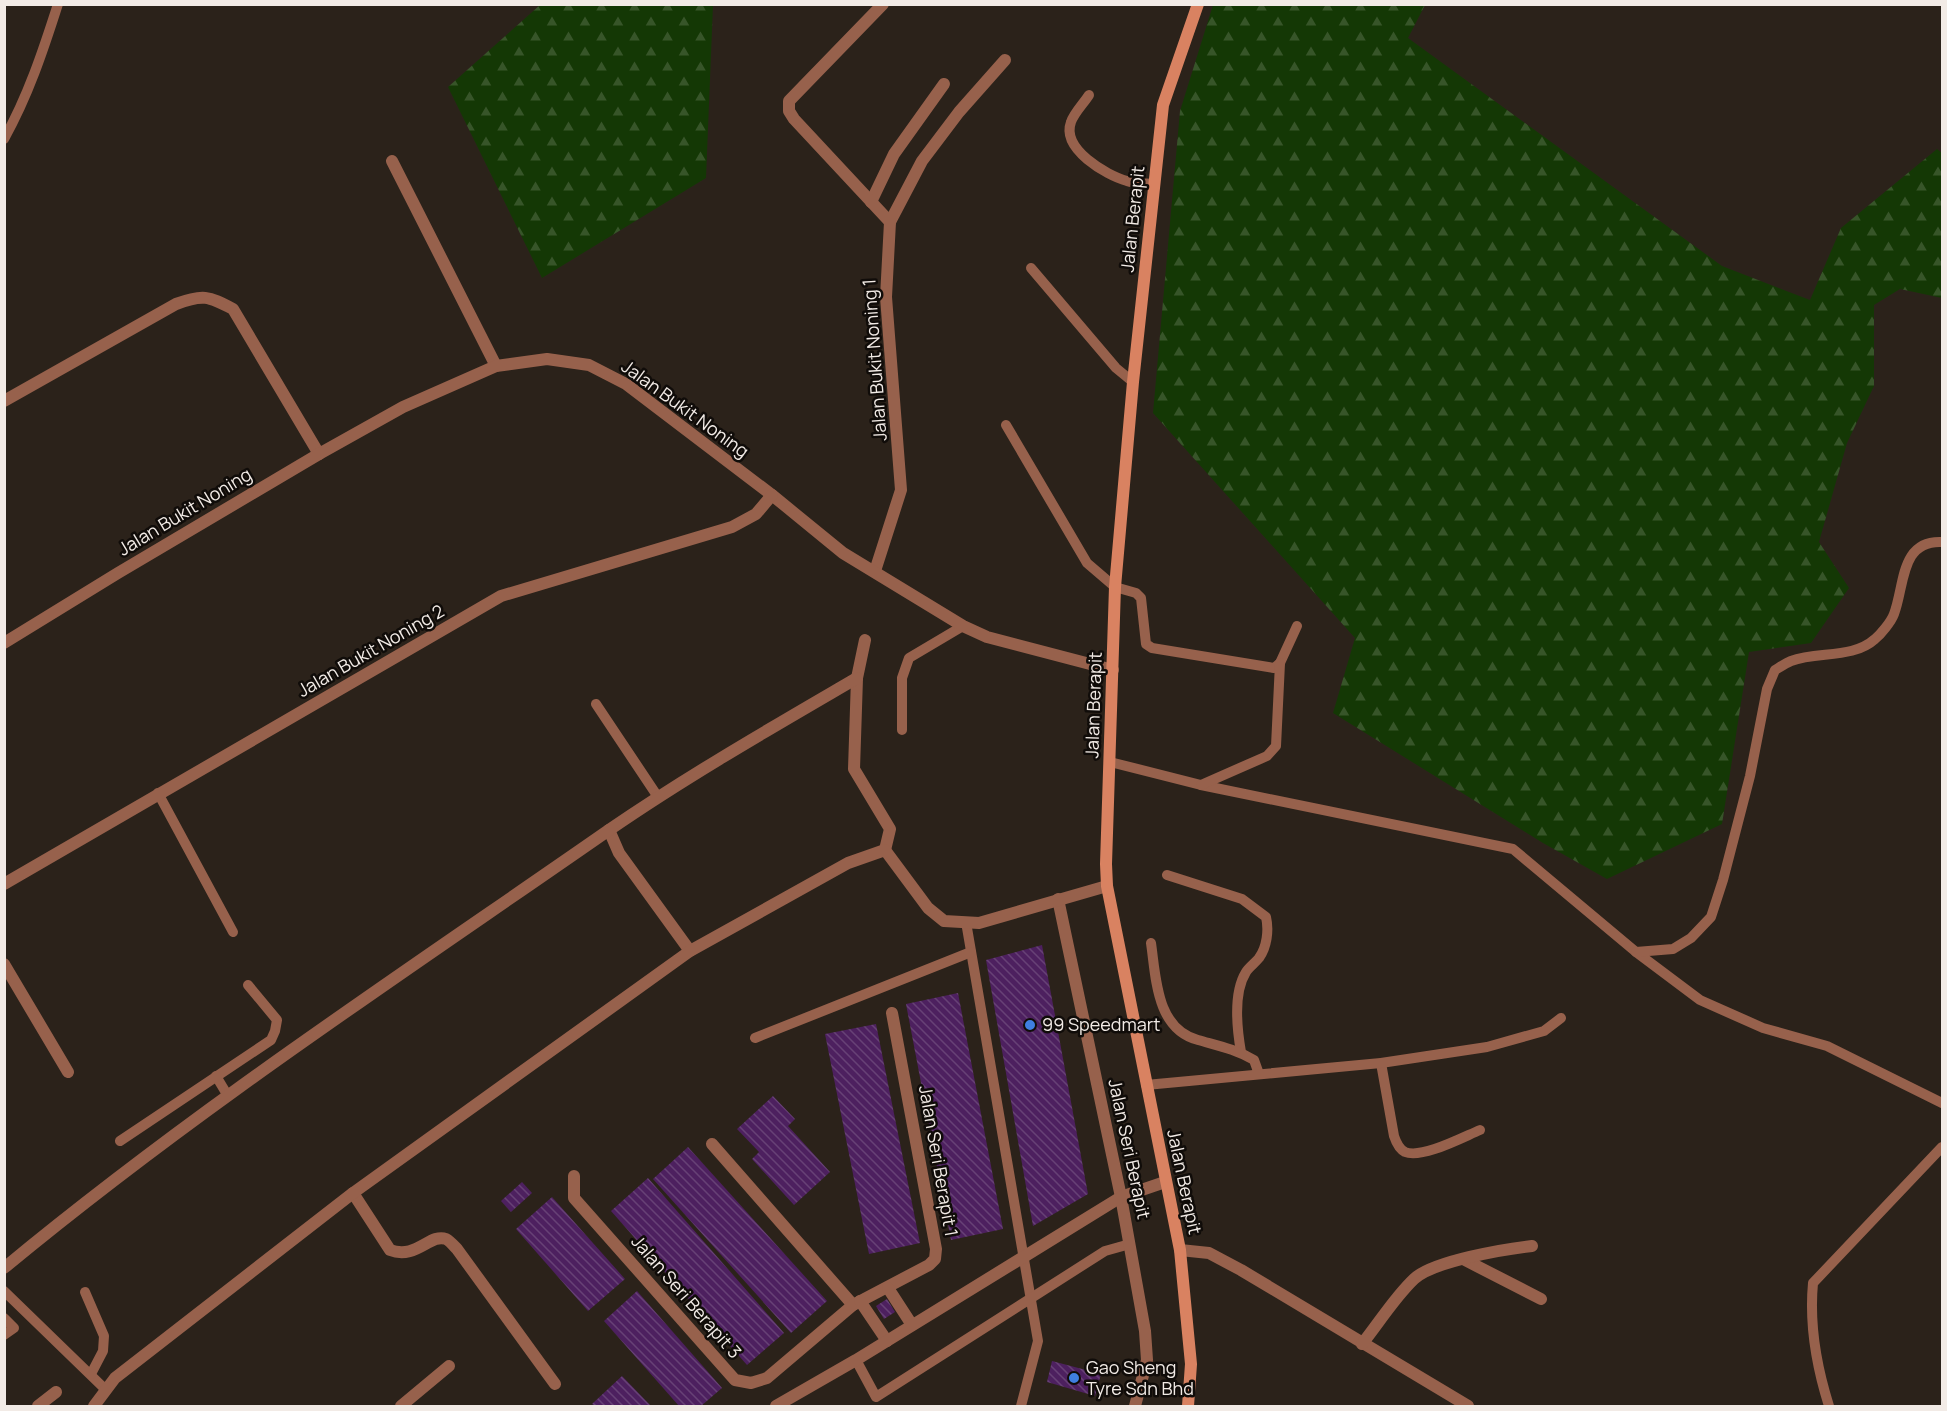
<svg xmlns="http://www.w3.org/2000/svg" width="1947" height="1411" font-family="Manrope,sans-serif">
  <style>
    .forest { fill: url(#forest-firs) }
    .building { fill: url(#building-back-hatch) }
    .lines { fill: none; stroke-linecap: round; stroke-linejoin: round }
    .lane { stroke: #97614c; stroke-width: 10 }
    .street { stroke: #97614c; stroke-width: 12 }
    .secondary { stroke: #d98261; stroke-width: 12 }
    .shop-dot { fill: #3f7fe0; stroke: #100c09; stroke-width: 2 }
    .labels { text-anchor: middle; stroke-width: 5; stroke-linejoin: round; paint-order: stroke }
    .street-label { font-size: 18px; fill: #f2ebe6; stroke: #100c09 }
    .poi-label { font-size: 18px; fill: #f2ebe6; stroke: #100c09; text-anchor: start }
  </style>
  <defs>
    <pattern id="forest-firs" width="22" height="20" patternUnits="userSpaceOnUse" patternTransform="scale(1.5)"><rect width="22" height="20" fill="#143805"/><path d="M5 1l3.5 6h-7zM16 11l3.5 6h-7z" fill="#375529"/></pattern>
    <pattern id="building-back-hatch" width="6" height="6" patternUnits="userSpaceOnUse" patternTransform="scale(1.5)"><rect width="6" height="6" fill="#4d205f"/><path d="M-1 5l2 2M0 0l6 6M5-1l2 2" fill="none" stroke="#674176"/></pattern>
  </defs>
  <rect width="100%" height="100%" fill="#2b221a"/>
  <g class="forest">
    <polygon points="540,5 713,5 706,178 542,278 448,87"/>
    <polygon points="1213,5 1425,5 1408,38 1722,266 1810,300 1841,228 1937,149 1942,153 1942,298 1900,289 1874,305 1874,386 1847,443 1819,542 1849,588 1811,643 1749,652 1722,824 1607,879 1543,843 1333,713 1355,638 1153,413 1180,111"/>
  </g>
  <g class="building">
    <polygon points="1042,945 1088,1194 1033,1226 986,960"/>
    <polygon points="958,993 1003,1229 951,1240 906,1004"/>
    <polygon points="876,1024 920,1243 869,1254 825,1034"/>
    <polygon points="773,1096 795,1119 788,1126 830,1172 794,1205 752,1159 759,1152 737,1129"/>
    <polygon points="688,1147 827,1301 791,1333 653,1179"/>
    <polygon points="648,1178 784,1333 747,1365 611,1211"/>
    <polygon points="522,1182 532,1193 511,1212 501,1201"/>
    <polygon points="552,1197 625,1279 588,1311 516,1229"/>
    <polygon points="637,1291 722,1388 701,1406 679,1406 604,1321"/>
    <polygon points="887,1299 895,1312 884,1319 876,1306"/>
    <polygon points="1052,1361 1101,1374 1095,1396 1047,1382"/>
    <polygon points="622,1376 651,1406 595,1406 592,1404"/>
  </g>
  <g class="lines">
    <g class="lane">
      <path d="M1089 95C1084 103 1074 113 1071 122 1061 149 1106 175 1127 181 1135 184 1146 183 1155 184"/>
      <path d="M4 139C28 96 43 51 58 4"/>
      <polyline points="1031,268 1116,368 1133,382"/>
      <polyline points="1006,425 1087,563 1115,587 1136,593 1141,598 1146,644 1152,648 1274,668 1280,663 1297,626"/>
      <polyline points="596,704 658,797"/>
      <polyline points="902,730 902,678 909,658 963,626"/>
      <polyline points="1110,762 1201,785 1513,849 1636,952 1700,1000 1763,1028 1827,1046 1942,1103"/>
      <polyline points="1201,785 1267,756 1276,746 1280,663"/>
      <polyline points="158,793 233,932"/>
      <path d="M1167 875 1242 899 1266 917C1269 930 1267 947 1259 958 1255 963 1249 967 1246 972 1233 993 1237 1029 1241 1052"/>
      <polyline points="966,922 1038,1341 1021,1406"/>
      <path d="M1151 943C1156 977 1156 1029 1198 1040 1219 1046 1235 1049 1254 1060L1259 1074"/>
      <path d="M1636 952 1673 949 1691 938 1711 917 1723 880 1750 776 1767 689 1775 670C1780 667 1786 663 1791 661 1818 651 1853 659 1875 639 1881 634 1891 622 1894 614 1905 585 1900 540 1942 542"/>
      <polyline points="755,1038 971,952"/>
      <path d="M1381 1063 1394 1136C1396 1142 1399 1149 1405 1152 1422 1159 1463 1137 1480 1130"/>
      <polyline points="216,1076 228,1096"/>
      <polyline points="1146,1085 1381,1063 1487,1047 1544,1031 1561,1018"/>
      <polyline points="120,1141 271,1040 275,1031 277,1020 248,985"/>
      <polyline points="4,1291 105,1389"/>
      <polyline points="85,1292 104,1336 103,1351 91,1374"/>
      <polyline points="4,1318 14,1328 4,1335"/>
      <polyline points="856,1360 876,1397 1105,1251 1130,1244"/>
      <path d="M1829 1406C1816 1365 1809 1326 1813 1283L1942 1147"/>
    </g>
    <g class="street">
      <polyline points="392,161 496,366"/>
      <polyline points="871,202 894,154 944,84"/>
      <polyline points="890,222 922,161 959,112 1005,60"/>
      <path d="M4 401 176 304C203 294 208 296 233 309L319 454"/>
      <polyline points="875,571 901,490 886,297 890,222 794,119 789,111 789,101 883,4"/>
      <polyline points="865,640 857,678 854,769 890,829 885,850"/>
      <polyline points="4,643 118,573 319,454 403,407 496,366 547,359 589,365 626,384 772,495 843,553 963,626 987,637 1113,670"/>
      <polyline points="609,830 619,853 690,951"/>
      <polyline points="4,884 501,596 732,527 756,514 772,495"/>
      <polyline points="1058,899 1121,1197 1145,1331 1147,1360 1135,1406"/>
      <polyline points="4,964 68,1072"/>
      <polyline points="712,1144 853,1305"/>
      <polyline points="574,1176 574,1198 735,1380 751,1383 767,1378 853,1305 929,1265 935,1259 936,1249 892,1013"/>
      <path d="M353 1193 390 1250C416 1260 430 1233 446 1239 450 1241 454 1246 457 1249L555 1384"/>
      <polyline points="1180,1250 1209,1253 1241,1270 1468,1406"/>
      <polyline points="1465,1260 1541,1299"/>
      <path d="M4 1268C196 1109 405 972 609 830 689 775 773 727 857 678"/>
      <polyline points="888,1288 912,1325"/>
      <polyline points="860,1301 887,1341"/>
      <path d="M1362 1344C1379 1323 1394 1298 1414 1279 1433 1261 1505 1249 1532 1246"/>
      <polyline points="38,1406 56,1392"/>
      <polyline points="94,1406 115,1378 353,1193 690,951 848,863 885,850 928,908 944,921 979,923 1107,886"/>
      <polyline points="401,1406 449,1366"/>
      <polyline points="776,1406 856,1360 1121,1197 1165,1182"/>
    </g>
    <polyline class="secondary" points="1188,1406 1191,1364 1180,1250 1107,886 1106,864 1115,587 1133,382 1163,105 1198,4"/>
  </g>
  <g class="shop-dot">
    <circle cx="1030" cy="1025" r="6"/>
    <circle cx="1074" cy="1378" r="6"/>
  </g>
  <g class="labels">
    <g class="street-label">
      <text transform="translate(1133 219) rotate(-84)" y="6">Jalan Berapit</text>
      <text transform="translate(875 360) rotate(-94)" y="6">Jalan Bukit Noning 1</text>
      <text transform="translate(685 409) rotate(36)" y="6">Jalan Bukit Noning</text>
      <text transform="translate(185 512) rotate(-31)" y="6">Jalan Bukit Noning</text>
      <text transform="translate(371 651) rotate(-30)" y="6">Jalan Bukit Noning 2</text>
      <text transform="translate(1094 705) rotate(-88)" y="6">Jalan Berapit</text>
      <text transform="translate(1129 1149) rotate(78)" y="6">Jalan Seri Berapit</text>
      <text transform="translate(938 1161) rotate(80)" y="6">Jalan Seri Berapit 1</text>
      <text transform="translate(1184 1182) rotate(78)" y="6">Jalan Berapit</text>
      <text transform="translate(686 1297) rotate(49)" y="6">Jalan Seri Berapit 3</text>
    </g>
    <g class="poi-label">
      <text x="1042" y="1031">99 Speedmart</text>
      <text x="1086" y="1374">Gao Sheng<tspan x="1086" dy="21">Tyre Sdn Bhd</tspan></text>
    </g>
  </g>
  <rect width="1947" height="1411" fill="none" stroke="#f2ebe6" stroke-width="12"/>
</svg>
